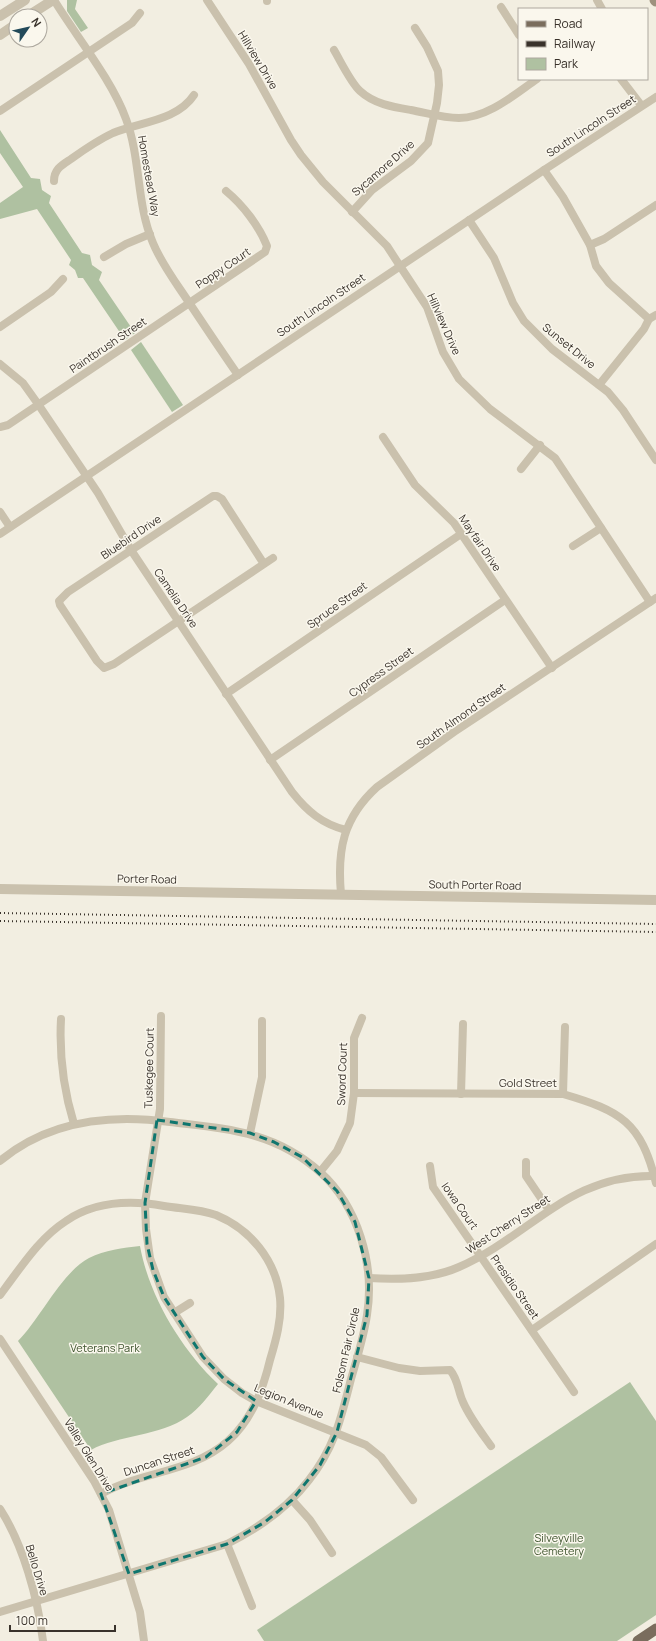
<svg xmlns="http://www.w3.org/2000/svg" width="656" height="1641" font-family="Manrope,sans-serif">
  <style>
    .green { fill: #afc1a1 }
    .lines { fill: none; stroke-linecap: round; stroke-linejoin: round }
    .minor { stroke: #cac1ad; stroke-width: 8 }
    .tertiary { stroke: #cac1ad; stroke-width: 10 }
    .secondary { stroke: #9e917e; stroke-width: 11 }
    .primary { stroke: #7a6d5d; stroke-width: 11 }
    .rail { stroke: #39322b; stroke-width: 2; stroke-dasharray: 1 3; stroke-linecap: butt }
    .marked { fill: none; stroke: #0f766e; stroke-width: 3; stroke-dasharray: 8 5; stroke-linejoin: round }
    .labels { text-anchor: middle; stroke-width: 3; stroke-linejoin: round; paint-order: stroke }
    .street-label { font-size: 11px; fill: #39322b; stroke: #faf7ed }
    .park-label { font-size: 11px; fill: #405630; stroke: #faf7ed }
  </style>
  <rect width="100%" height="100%" fill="#f2eee1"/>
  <g class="green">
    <polygon points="67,0 77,0 75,9 88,28 81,32 67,11"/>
    <polygon points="0,130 31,178 40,179 42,190 51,196 49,203 82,253 90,255 92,265 102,272 99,280 135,333 125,340 83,278 78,278 75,270 69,265 71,260 37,209 0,219 0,203 23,187 0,153"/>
    <polygon points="141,342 183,405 172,412 131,350"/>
    <path d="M140 1246C149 1296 181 1349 218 1384 209 1395 199 1409 187 1417 161 1436 118 1435 91 1450L18 1341C40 1319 62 1272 89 1258 105 1250 123 1248 140 1246Z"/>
    <polygon points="630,1382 656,1421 656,1615 617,1641 264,1641 257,1630"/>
  </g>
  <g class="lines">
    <g class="minor">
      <path d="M54 0C76 36 112 80 126 119 141 159 136 203 153 243 162 265 177 284 190 304 206 328 222 352 238 375"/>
      <polyline points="207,0 249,64 291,140 301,155 323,182 387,246 400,266 427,307 443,352 459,379 490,409 555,458 650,602"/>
      <polyline points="267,0 267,1"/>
      <polyline points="597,0 602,9"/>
      <polyline points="501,7 519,35"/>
      <path d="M334 50C341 62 351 83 360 91 374 104 393 107 411 110 427 113 443 118 459 118 488 118 515 94 537 79"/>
      <polyline points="621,79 641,105"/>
      <polyline points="0,111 132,23 140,13"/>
      <polyline points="544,170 563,197 590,245 596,266 609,283 649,319"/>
      <path d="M54 181C54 169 62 165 71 159 85 149 98 140 113 133 139 122 177 121 194 95"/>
      <polyline points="352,212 372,190 411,161 428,143 437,103 439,85 438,71 427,47 415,28"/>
      <polyline points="469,220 494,258 513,303 524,321 552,349 608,392 623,410 656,460"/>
      <polyline points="590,245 604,239 656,205"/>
      <polyline points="104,257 126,244 150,234"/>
      <polyline points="0,327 51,292 63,279"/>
      <path d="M0 364 23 383 38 404 98 493 131 550 292 792C307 811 322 824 346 830"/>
      <polyline points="599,385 644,329 649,319 656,315"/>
      <path d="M0 427 8 425 265 252 267 246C259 226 243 205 226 191"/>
      <polyline points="383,437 415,485 454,523 552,668"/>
      <polyline points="521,469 540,445"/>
      <polyline points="0,512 10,527"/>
      <polyline points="0,534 544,170 656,97"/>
      <polyline points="573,546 601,528"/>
      <polyline points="264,564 222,499 217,496 213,496 68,592 59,601 60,605 97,661 104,668 114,664 273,558"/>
      <polyline points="226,694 461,534"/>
      <polyline points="270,760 505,600"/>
      <path d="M341 894C337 850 343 818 377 787L454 732 656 598"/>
      <polyline points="161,1016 160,1109 145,1203 146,1229 150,1258 164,1297 203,1357 224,1379 242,1393 256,1401 366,1445 381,1457 413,1500"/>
      <path d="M61 1019C59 1056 63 1088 74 1124"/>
      <path d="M354 1093 563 1094C621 1111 641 1122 656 1183"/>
      <polyline points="461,1094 463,1024"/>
      <polyline points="563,1094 565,1027"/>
      <polyline points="250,1133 262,1077 262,1021"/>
      <path d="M0 1161C49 1120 110 1114 170 1122 227 1129 274 1131 320 1172 358 1206 375 1264 367 1315 364 1336 357 1358 351 1379 341 1418 335 1447 309 1480 287 1509 259 1528 227 1544L0 1612"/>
      <polyline points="526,1162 526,1176 549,1210"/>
      <polyline points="430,1166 433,1187 574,1392"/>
      <polyline points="320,1172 337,1151 350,1123 354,1093 354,1038 362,1018"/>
      <path d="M369 1278C398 1280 432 1279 459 1267 530 1236 570 1173 656 1176"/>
      <path d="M0 1295C20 1269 38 1239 66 1221 95 1201 130 1200 164 1206 182 1209 199 1209 216 1215 250 1229 276 1260 280 1298 282 1319 276 1340 270 1360 263 1389 252 1420 228 1441 192 1473 141 1471 101 1494"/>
      <polyline points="174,1313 190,1303"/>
      <polyline points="532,1330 656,1244"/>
      <polyline points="0,1339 94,1481 109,1510 140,1612 144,1641"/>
      <path d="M357 1357 399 1368 420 1371 450 1370C458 1379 458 1391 463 1402 470 1418 481 1432 491 1446"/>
      <polyline points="292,1500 310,1520 332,1553"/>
      <path d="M0 1509C23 1544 38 1599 43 1641"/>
      <polyline points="227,1544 252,1606"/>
    </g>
    <g class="tertiary">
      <polyline points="0,16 25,0"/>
      <polyline points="28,16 53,0"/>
      <polyline points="0,35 16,24"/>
      <polyline points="0,889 656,900"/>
    </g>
    <polyline class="secondary" points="655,0 656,1"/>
    <polyline class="primary" points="638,1641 656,1629"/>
    <g class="rail">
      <polyline points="0,913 656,924"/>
      <polyline points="0,921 656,932"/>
    </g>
  </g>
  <path class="marked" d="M157 1120 250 1133 274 1142 302 1157 337 1191 355 1222 369 1278 367 1315 337 1432 320 1465 292 1500 265 1522 227 1544 129 1574 101 1494 206 1457 237 1432 256 1401 224 1379 203 1357 164 1297 153 1270 147 1244 145 1203Z"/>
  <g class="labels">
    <g class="street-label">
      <text transform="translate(258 60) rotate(59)" y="4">Hillview Drive</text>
      <text transform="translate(591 126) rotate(-33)" y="4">South Lincoln Street</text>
      <text transform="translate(383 168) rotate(-41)" y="4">Sycamore Drive</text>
      <text transform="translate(149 176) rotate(80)" y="4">Homestead Way</text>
      <text transform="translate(223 268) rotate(-34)" y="4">Poppy Court</text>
      <text transform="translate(321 305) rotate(-34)" y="4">South Lincoln Street</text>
      <text transform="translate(444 324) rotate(66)" y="4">Hillview Drive</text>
      <text transform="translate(108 345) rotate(-34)" y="4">Paintbrush Street</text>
      <text transform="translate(569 346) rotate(39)" y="4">Sunset Drive</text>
      <text transform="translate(131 537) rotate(-34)" y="4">Bluebird Drive</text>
      <text transform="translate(480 543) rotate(56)" y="4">Mayfair Drive</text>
      <text transform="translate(176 598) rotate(56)" y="4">Camelia Drive</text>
      <text transform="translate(337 605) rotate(-36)" y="4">Spruce Street</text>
      <text transform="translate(381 672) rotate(-36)" y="4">Cypress Street</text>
      <text transform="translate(461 716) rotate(-35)" y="4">South Almond Street</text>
      <text transform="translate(147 879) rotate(1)" y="4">Porter Road</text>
      <text transform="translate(475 885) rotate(1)" y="4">South Porter Road</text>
      <text transform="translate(149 1068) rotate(-89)" y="4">Tuskegee Court</text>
      <text transform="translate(342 1074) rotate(-88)" y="4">Sword Court</text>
      <text x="528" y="1087">Gold Street</text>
      <text transform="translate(460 1206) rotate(55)" y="4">Iowa Court</text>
      <text transform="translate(508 1224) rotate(-33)" y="4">West Cherry Street</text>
      <text transform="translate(515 1287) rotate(55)" y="4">Presidio Street</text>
      <text transform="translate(346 1350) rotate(-77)" y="4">Folsom Fair Circle</text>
      <text transform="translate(289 1401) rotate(22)" y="4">Legion Avenue</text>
      <text transform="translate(89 1455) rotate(58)" y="4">Valley Glen Drive</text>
      <text transform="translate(159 1461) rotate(-18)" y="4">Duncan Street</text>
      <text transform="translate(37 1570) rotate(73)" y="4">Bello Drive</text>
    </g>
    <g class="park-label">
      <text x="105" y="1352">Veterans Park</text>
      <text x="559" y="1542">Silveyville<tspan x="559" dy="13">Cemetery</tspan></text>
    </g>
  </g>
  <rect x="518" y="8" width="130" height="72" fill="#faf7ed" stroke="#ada89f"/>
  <rect x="526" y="21" width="20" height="6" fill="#7a6d5d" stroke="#ada89f"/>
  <text x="554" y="28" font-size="12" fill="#39322b">Road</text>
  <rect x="526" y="41" width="20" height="6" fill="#39322b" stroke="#ada89f"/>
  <text x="554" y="48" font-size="12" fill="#39322b">Railway</text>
  <rect x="526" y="58" width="20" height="12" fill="#afc1a1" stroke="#ada89f"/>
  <text x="554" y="68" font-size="12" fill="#39322b">Park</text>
  <g transform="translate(28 28) rotate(56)"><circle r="19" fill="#faf7ed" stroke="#ada89f"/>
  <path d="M0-3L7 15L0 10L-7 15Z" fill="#224959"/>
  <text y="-6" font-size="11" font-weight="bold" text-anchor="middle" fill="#39322b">N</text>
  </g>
  <path d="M10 1625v6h105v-6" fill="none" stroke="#39322b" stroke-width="2"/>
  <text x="16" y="1625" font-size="12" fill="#39322b" stroke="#faf7ed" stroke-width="3" paint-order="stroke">100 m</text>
</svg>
